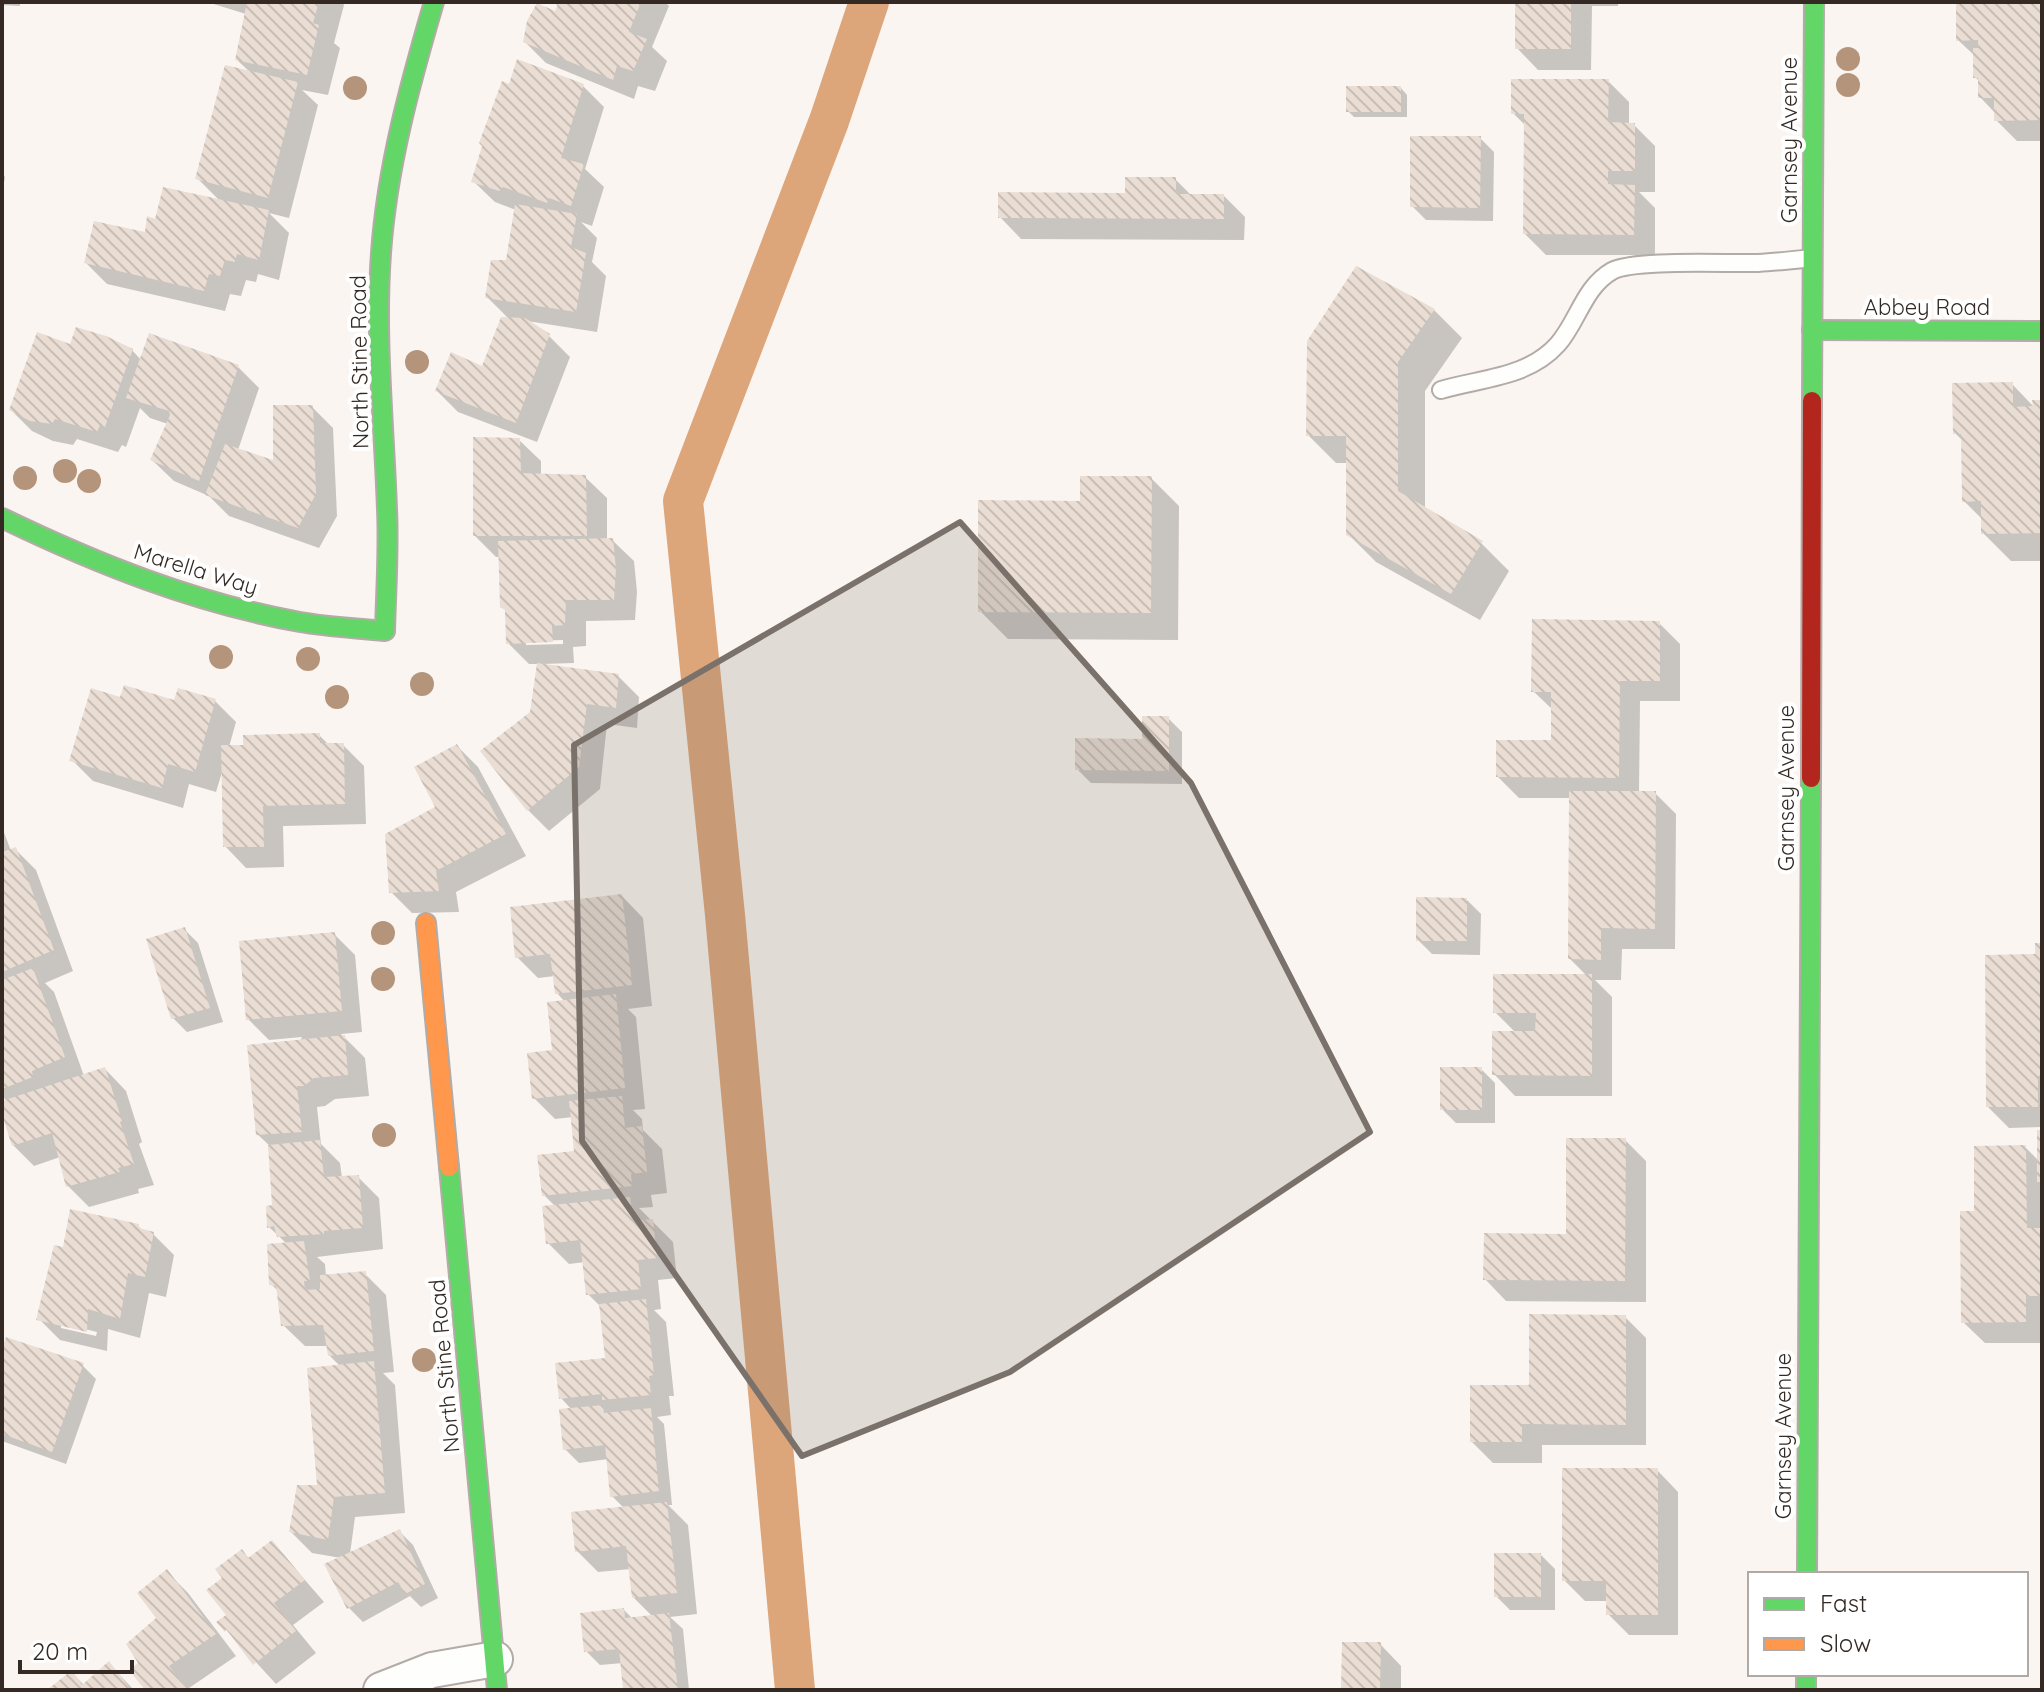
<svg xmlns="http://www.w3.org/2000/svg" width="2044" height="1692" font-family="Quicksand,sans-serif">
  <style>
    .shadow { fill: #0003; fill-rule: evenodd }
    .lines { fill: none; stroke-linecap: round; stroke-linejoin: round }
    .canal { stroke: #dda67a; stroke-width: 40 }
    .building { fill: url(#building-back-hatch) }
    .lane-casing { stroke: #b2aba6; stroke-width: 20 }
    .street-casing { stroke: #b2aba6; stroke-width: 38 }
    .fast-casing { stroke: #b2aba6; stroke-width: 22 }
    .slow-casing { stroke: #b2aba6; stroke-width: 22 }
    .jam-casing { stroke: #b2aba6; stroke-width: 22 }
    .lane { stroke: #fefefd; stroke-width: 16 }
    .street { stroke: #fefefd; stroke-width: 34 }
    .fast { stroke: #63d668; stroke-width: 18 }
    .slow { stroke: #ff974d; stroke-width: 18 }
    .jam { stroke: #b3261e; stroke-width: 18 }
    .tree { fill: #b4957b }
    .marked { fill: #7a716b; fill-opacity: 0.2; stroke: #7a716b; stroke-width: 6; stroke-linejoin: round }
    .labels { text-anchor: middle; stroke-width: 8; stroke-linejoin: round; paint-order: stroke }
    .street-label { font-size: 22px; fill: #342a23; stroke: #fff }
  </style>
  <defs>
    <pattern id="building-back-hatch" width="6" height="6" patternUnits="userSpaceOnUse" patternTransform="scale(2)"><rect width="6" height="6" fill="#e9ddd4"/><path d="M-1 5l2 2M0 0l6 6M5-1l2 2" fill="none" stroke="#c8beb6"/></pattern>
  </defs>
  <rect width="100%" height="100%" fill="#fbf5f1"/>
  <g class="shadow">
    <polygon points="2,2 20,2 20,6 2,5"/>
    <polygon points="207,2 342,2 344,5 334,43 340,48 328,95 302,90 318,105 289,218 269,213 289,233 279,280 258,274 256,282 246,280 241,296 230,294 225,311 107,284 86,263 147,235 156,221 220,201 197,178 251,73 237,60 246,14"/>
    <polygon points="554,2 665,2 669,6 652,47 667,61 655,91 638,86 634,99 546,63 525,42 556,13 559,7"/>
    <polygon points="1520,2 1618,2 1618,6 1592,6 1591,70 1538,70 1517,48"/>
    <polygon points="1958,2 2042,2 2042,141 2017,141 1996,120 1996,114 1980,97 1980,82 1975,77 1975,56 1958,40"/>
    <polygon points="1608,81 1629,102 1629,125 1634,125 1655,146 1655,192 1639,192 1655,208 1655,255 1546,255 1525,234 1526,126 1513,113"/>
    <polygon points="583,86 604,107 585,169 604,187 592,226 581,222 597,238 592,262 606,276 597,332 527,321 549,336 570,357 537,442 458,412 437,391 483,368 509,319 487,297 507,262 516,210 495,202 473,181"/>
    <polygon points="1401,88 1407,95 1407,117 1354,117 1348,111"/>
    <polygon points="1480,138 1494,152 1493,221 1426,220 1412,206"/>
    <polygon points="2,173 5,177 2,195"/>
    <polygon points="1175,179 1192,196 1224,196 1245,217 1244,240 1021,239 1000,217 1127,195"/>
    <polygon points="1357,269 1434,310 1462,338 1425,391 1425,510 1481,543 1509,571 1480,620 1376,562 1348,534 1348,463 1336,463 1308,435"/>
    <polygon points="71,346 132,350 141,360 238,367 259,388 238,450 275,462 312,407 333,428 337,516 319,548 229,516 209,496 174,481 152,460 168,424 150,418 140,408 126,447 122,445 118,452 77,439 73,445 53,441 32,431 11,410"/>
    <polygon points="2012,384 2035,408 2042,402 2042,561 2011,561 1983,533 1983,520 1964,501 1964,442 1955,433"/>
    <path d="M519 440 541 461V476L585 477 607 498V540H612L634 561 637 592 635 620 586 621V646L573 647 574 663 542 664V666L618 676 639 697 637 728 607 724 600 789 549 831 528 810 483 751 532 713 539 664H529L508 643 500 557H496L475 536ZM563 640V644L526 645V641Z"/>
    <polygon points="1151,478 1179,506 1178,640 1008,639 980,611 1082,503"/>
    <polygon points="1659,623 1680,644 1680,701 1640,701 1639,793 1655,793 1676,814 1675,949 1622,949 1621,980 1595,980 1612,997 1612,1096 1515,1096 1494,1074 1516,1033 1495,1012 1587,976 1570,959 1571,798 1519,798 1498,777 1553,742 1553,710 1533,691"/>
    <polygon points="121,699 176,702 215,701 236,722 229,747 319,735 329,745 343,745 364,766 366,824 283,826 284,867 246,868 225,846 223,769 216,792 189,784 183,808 93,781 72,760"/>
    <polygon points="1168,718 1182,732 1182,784 1091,783 1077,769 1144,741"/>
    <polygon points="457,746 478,767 526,856 456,892 459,912 412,913 391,892 438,808"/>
    <polygon points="2,827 11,851 15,849 36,870 73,971 45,983 54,992 84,1076 105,1069 126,1091 142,1142 139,1144 154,1185 138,1189 139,1193 89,1207 68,1186 60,1157 34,1166 13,1145 2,1107 2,1103 7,1101 2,1096"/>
    <polygon points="622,896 643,918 652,1006 628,1009 636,1017 645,1109 633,1110 642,1119 643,1130 662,1149 667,1193 651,1195 653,1207 639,1208 673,1242 677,1278 658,1280 661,1309 654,1310 666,1322 674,1396 669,1396 671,1415 657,1417 664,1424 672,1505 668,1505 688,1525 697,1614 670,1617 683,1629 689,1690 625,1690 623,1663 600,1665 586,1651 624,1610 633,1619 653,1617 634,1598 631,1569 598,1572 577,1551 624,1508 612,1496 608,1459 579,1463 565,1449 572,1410 561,1398 607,1359 601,1307 588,1294 585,1262 569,1264 548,1243 555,1206 544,1195 576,1153 573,1117 555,1119 534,1098 554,1052 565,1002 557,993 555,976 538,978 517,957"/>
    <polygon points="1467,900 1481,914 1480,955 1432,954 1418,940"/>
    <polygon points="184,929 198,943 223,1022 187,1032 173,1018"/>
    <polygon points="334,934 355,955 362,1032 341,1034 365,1058 369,1096 335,1099 325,1106 317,1107 321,1144 340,1163 342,1178 358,1177 379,1198 383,1249 317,1257 325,1264 326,1277 365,1274 386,1295 394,1372 383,1373 395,1385 405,1513 355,1517 350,1554 399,1531 413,1545 438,1598 421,1607 410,1596 363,1622 349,1608 341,1558 312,1553 291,1532 320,1487 341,1367 329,1355 328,1346 305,1346 283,1325 279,1292 271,1284 287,1244 269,1227 274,1207 270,1146 257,1134 302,1037 269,1040 248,1019"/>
    <polygon points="2042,945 2042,1127 2009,1128 1988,1107"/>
    <polygon points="1481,1069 1495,1083 1495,1123 1456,1123 1442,1109"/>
    <polygon points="2042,1132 2042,1343 1985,1343 1963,1322 1976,1213 2025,1147 2039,1161"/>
    <polygon points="1625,1140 1646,1161 1646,1302 1506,1301 1485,1279 1568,1236"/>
    <path d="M138 1226 143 1231 153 1234 174 1255 166 1297 149 1293 140 1338 108 1329 107 1351 60 1340 39 1319 64 1249ZM61 1323 97 1332 96 1336 61 1328Z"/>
    <polygon points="1625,1317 1646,1338 1646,1445 1542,1445 1542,1463 1493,1463 1472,1442 1531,1387"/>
    <polygon points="2,1355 82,1365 96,1379 66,1464 2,1441"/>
    <polygon points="1657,1470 1678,1492 1678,1635 1629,1635 1608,1614 1608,1601 1585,1601 1564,1580"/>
    <polygon points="272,1542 324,1602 293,1625 316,1653 276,1684 219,1622 228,1616 224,1578 242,1552 250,1559"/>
    <polygon points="1541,1555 1555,1569 1555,1610 1510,1610 1496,1596"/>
    <polygon points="167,1572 188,1593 236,1656 189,1688 190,1690 147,1690 140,1664 158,1618"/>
    <polygon points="1380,1644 1401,1666 1401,1690 1343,1690"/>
    <polygon points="109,1664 134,1690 50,1690 72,1673 84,1685"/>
  </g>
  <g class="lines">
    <polyline class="canal" points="795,1690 725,915 683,501 829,121 869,2"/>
  </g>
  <g class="building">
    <polygon points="247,2 319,2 313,23 319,25 307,75 235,60"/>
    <polygon points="559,2 641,2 629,32 647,39 633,71 617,66 613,80 523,42 527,21 537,3 555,11"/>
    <rect x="1515" y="2" width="56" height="47"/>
    <polygon points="1956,2 2042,2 2042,120 1994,121 1994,98 1978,98 1978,78 1973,78 1973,48 1978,48 1978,40 1956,41"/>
    <polygon points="517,59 584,84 561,158 584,164 571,206 549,198 547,203 503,187 499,191 471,182 482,146 479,143 502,81 509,84"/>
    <polygon points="225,65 298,82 268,198 195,179"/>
    <polygon points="1511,79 1609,79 1608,122 1635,123 1635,171 1608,171 1608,184 1635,185 1634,235 1523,234 1524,114 1511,114"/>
    <rect x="1346" y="86" width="55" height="26"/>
    <polygon points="1410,136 1481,136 1480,208 1410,207"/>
    <polygon points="1125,177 1176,177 1176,194 1224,194 1224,219 998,218 998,192 1125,193"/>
    <polygon points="163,187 269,210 259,260 237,254 235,262 225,260 220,276 209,274 204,291 84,263 94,221 145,232 147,216 155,219"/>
    <polygon points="515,204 577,214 571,247 586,253 576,312 485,298 491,260 506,260"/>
    <polygon points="1356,266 1435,309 1398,362 1398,491 1483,541 1451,594 1346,535 1346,436 1306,436 1307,341"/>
    <polygon points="501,317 525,318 550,334 516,423 435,391 451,352 482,366"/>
    <polygon points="76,327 106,336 133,349 105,427 100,425 97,432 55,419 52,424 30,421 9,410 37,332 70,344"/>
    <polygon points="149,333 239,365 199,481 150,460 170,415 169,411 126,398"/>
    <polygon points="2013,382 2013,407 2033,406 2032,400 2042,400 2042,533 1981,534 1981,501 1962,502 1961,434 1953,434 1952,383"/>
    <polygon points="273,405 313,405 316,494 298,528 205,495 225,444 273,460"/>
    <polygon points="473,437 520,438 521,473 586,475 587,536 473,536"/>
    <polygon points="1080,476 1152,476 1151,613 978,612 978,500 1080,501"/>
    <polygon points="613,538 616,569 614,600 566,600 565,625 552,626 553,642 506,644 505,610 500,607 498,541"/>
    <polygon points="1532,619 1660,621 1660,681 1620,681 1619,778 1496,777 1496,740 1551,740 1551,692 1531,692"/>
    <polygon points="537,663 619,674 616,708 587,704 579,767 527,811 480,751 530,712"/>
    <polygon points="124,685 174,700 178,688 216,699 195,772 168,764 162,788 69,761 91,688 120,697"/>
    <polygon points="1142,716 1169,716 1169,771 1075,770 1075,738 1142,739"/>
    <polygon points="320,733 320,743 344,743 345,804 263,806 264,847 223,847 221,745 243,745 243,735"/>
    <polygon points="457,744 506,834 436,871 439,891 389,893 385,834 435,807 414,767"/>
    <polygon points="1569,791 1656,791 1655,929 1601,928 1601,960 1568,959"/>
    <polygon points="16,847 54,950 2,972 2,852"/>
    <polygon points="622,894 632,985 555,994 550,954 515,958 510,907"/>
    <polygon points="1416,897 1467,898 1467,941 1416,941"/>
    <polygon points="185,927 210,1008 171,1019 146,939"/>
    <polygon points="335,932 342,1011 246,1020 239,941"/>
    <polygon points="2035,943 2042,943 2042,1076 2038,1076 2038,1107 1986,1107 1985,955 2035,954"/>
    <polygon points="33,968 65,1057 32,1071 33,1077 2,1089 2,980"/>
    <polygon points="1493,974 1592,974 1592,1076 1492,1075 1492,1031 1535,1031 1536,1013 1493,1013"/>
    <polygon points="616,994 625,1088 532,1099 527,1053 552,1050 547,1002"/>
    <polygon points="345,1035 348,1075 314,1078 304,1086 297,1086 302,1132 256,1135 247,1045"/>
    <polygon points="105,1067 122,1121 120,1122 134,1164 118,1168 120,1172 66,1187 52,1133 12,1146 2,1114 2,1101"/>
    <rect x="1440" y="1067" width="42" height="43"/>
    <polygon points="622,1096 625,1128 642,1126 647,1172 631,1174 632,1186 542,1196 537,1155 574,1151 569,1101"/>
    <rect x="2037" y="1130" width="5" height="52"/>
    <polygon points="1566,1138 1626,1138 1625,1281 1483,1280 1484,1233 1566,1234"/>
    <polygon points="320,1140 324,1177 359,1175 363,1228 324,1231 324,1234 277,1237 274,1226 267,1228 266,1206 272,1205 268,1145"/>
    <polygon points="2026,1145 2027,1228 2042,1228 2042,1296 2026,1296 2026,1322 1961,1323 1960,1211 1974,1211 1974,1146"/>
    <polygon points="630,1197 633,1221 653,1219 657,1258 638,1260 641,1289 586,1295 580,1240 546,1244 542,1206"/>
    <polygon points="70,1209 139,1224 139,1228 154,1232 145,1277 128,1273 120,1319 88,1309 87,1332 36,1320 54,1245 63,1247"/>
    <polygon points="304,1241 310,1281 304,1281 305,1290 320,1289 320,1275 366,1271 374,1351 328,1356 323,1325 281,1326 276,1286 269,1285 267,1244"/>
    <polygon points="646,1299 654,1375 649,1376 651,1395 602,1400 602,1394 559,1399 555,1363 605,1358 599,1304"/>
    <polygon points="1529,1314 1626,1315 1626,1425 1522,1424 1522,1442 1470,1442 1470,1385 1529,1385"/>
    <polygon points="6,1337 84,1363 52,1452 2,1434 2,1349"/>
    <polygon points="374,1361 385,1493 334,1497 328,1540 289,1532 297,1485 317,1485 307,1368"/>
    <polygon points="603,1405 604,1413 651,1408 659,1491 610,1497 605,1445 563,1450 559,1409"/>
    <polygon points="1562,1468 1658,1468 1658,1615 1606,1615 1606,1581 1562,1581"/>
    <polygon points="667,1502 677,1593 632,1598 626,1546 575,1552 571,1512"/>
    <polygon points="400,1529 425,1584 405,1594 398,1582 347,1609 324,1564"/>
    <polygon points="272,1540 305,1580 274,1603 296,1631 253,1665 226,1629 225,1632 216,1622 226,1615 206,1590 222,1578 215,1569 242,1549 248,1558"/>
    <rect x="1494" y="1553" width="47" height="44"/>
    <polygon points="167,1569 216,1634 169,1666 188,1690 145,1690 129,1670 138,1663 126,1644 156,1618 137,1593"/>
    <polygon points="624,1608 625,1618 669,1613 678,1690 623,1690 619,1649 584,1652 580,1613"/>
    <polygon points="1342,1642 1381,1642 1380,1690 1341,1690"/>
    <polygon points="109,1661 131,1690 47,1690 72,1670 82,1685"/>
  </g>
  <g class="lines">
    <g class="lane-casing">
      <path id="lane" d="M1441 390C1481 378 1528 378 1558 344 1578 321 1584 287 1612 271 1633 259 1727 264 1758 263 1776 262 1794 260 1813 258"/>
    </g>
    <g class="street-casing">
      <polyline id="street" points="381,1690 432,1670 495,1659"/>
    </g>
    <g class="fast-casing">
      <g id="fast">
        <polyline points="1812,330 2042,331"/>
        <polyline points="1812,401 1814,2"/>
        <path d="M2 518C97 564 195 603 300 622 328 627 357 628 385 631 386 590 389 550 387 509 384 424 375 338 381 253 387 167 410 84 434 2"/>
        <polyline points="449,1167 497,1690"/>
        <polyline points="1807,1574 1811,778"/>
        <polyline points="1806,1674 1806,1690"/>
      </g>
    </g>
    <g class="slow-casing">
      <polyline id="slow" points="426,923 449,1167"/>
    </g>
    <g class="jam-casing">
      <polyline id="jam" points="1811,778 1812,401"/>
    </g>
    <use href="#lane" class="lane"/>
    <use href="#street" class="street"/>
    <use href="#fast" class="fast"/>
    <use href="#slow" class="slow"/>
    <use href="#jam" class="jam"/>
  </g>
  <g class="tree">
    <circle cx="1848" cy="59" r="12"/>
    <circle cx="1848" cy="85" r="12"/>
    <circle cx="355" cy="88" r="12"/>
    <circle cx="417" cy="362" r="12"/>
    <circle cx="65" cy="471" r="12"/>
    <circle cx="25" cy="478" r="12"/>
    <circle cx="89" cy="481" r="12"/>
    <circle cx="221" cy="657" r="12"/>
    <circle cx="308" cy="659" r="12"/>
    <circle cx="422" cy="684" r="12"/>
    <circle cx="337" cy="697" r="12"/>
    <circle cx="383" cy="933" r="12"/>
    <circle cx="383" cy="979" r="12"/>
    <circle cx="384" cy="1135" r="12"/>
    <circle cx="424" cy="1360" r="12"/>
  </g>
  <path class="marked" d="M960 522 1191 783 1370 1132 1010 1372 802 1456 582 1141 574 745Z"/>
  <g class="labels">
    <g class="street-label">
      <text transform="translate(1789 140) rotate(-90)" y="8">Garnsey Avenue</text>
      <text x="1927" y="315">Abbey Road</text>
      <text transform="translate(359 362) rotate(-91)" y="8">North Stine Road</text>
      <text transform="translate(196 569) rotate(17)" y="8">Marella Way</text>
      <text transform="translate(1786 788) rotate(-90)" y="8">Garnsey Avenue</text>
      <text transform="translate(444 1366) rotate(-95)" y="8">North Stine Road</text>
      <text transform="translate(1783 1436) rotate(-90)" y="8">Garnsey Avenue</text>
    </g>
  </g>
  <rect width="2044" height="1692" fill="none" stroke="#342a23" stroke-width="8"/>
  <rect x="1748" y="1572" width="280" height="104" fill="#ffffff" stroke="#aeaaa7" stroke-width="2"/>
  <rect x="1764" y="1598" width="40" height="12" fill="#63d668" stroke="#aeaaa7" stroke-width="2"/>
  <text x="1820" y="1612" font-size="24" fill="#342a23">Fast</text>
  <rect x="1764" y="1638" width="40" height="12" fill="#ff974d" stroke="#aeaaa7" stroke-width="2"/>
  <text x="1820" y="1652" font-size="24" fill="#342a23">Slow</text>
  <path d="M20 1660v12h112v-12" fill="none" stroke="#342a23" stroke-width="4"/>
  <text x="32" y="1660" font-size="24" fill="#342a23" stroke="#ffffff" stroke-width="6" paint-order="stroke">20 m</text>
</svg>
